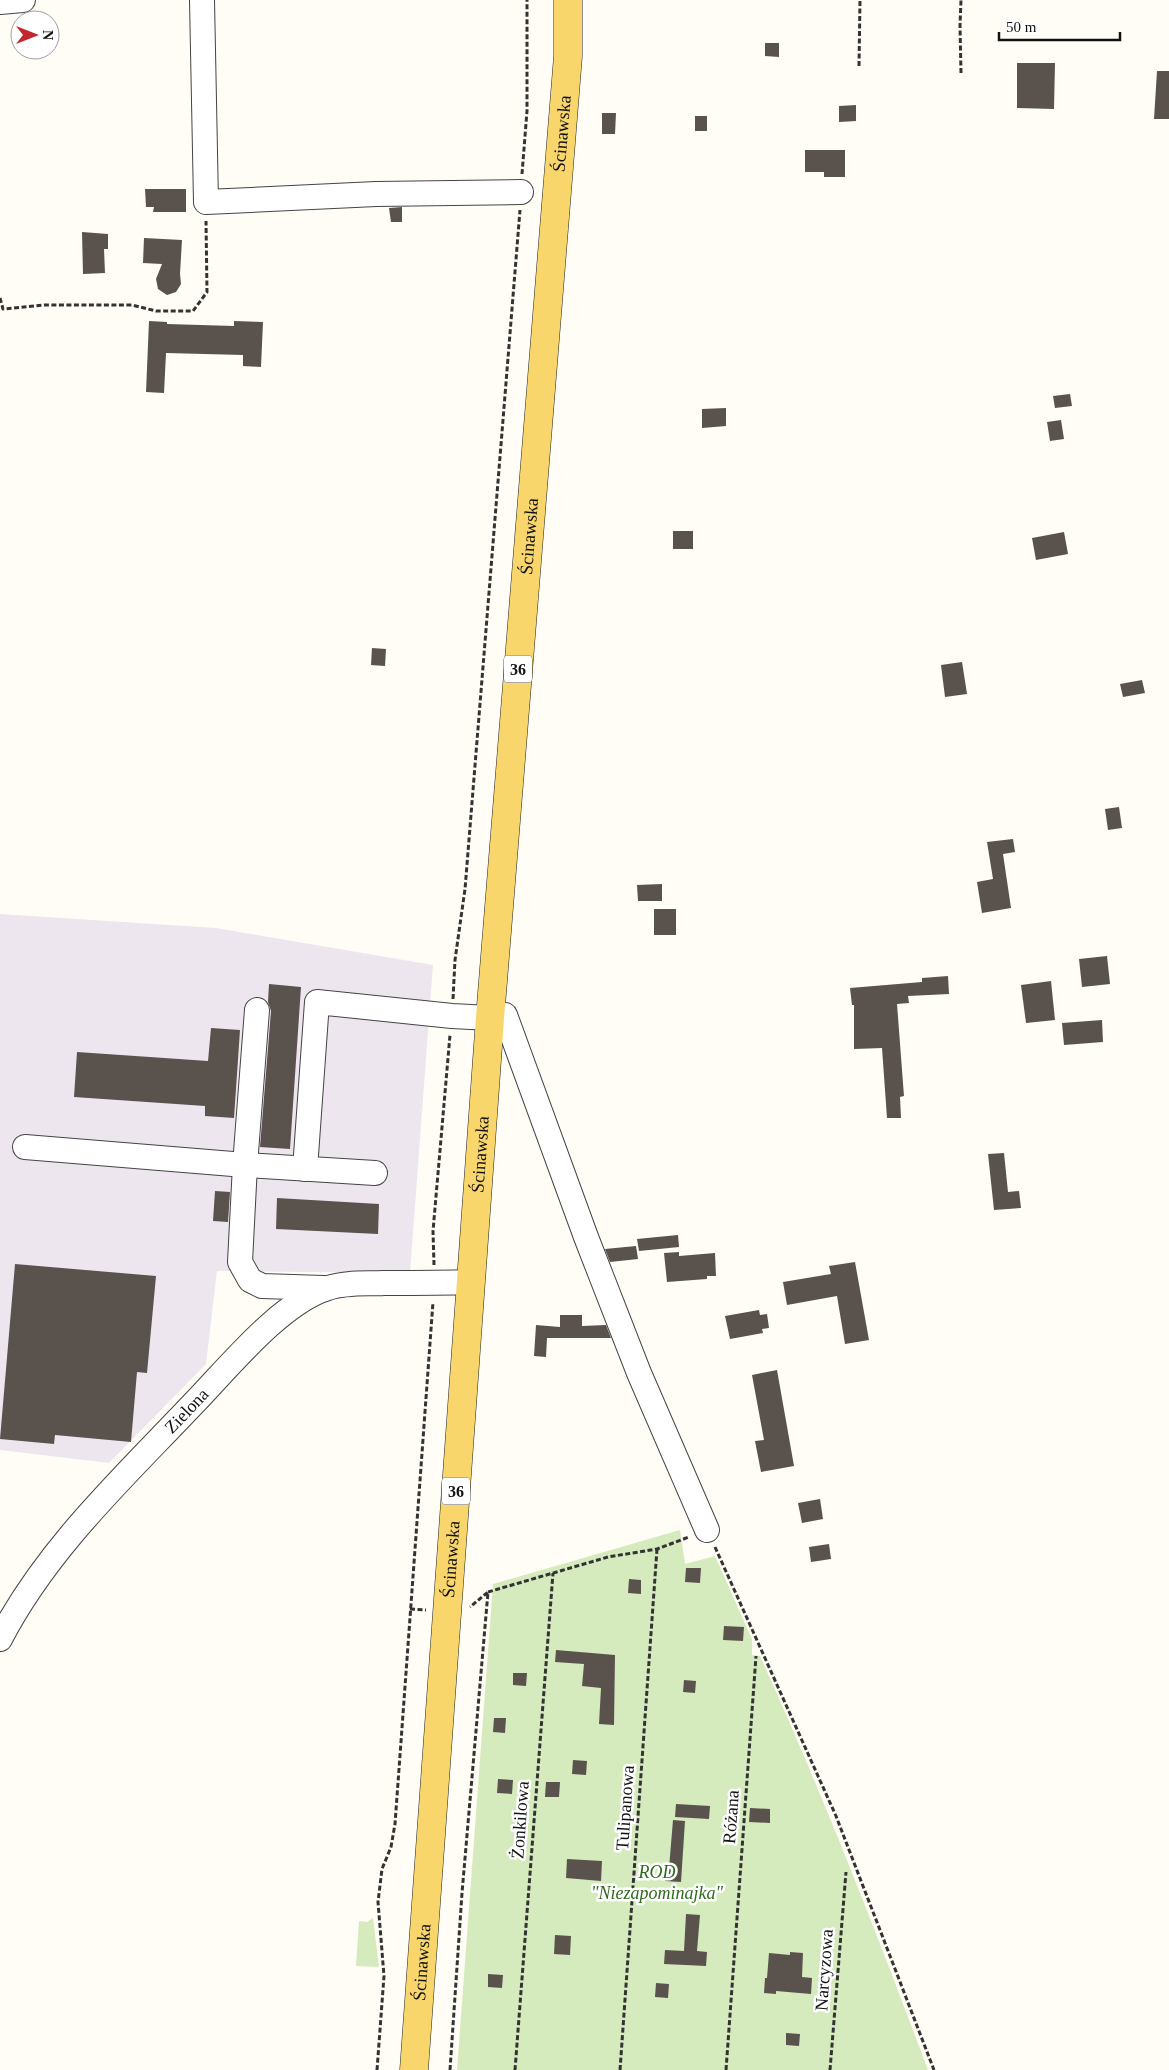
<svg xmlns="http://www.w3.org/2000/svg" width="1169" height="2070" font-family="Georgia,serif">
  <style>
    .industrial { fill: #eee6ef }
    .green { fill: #d5ebbd }
    .building { fill: #5a524d }
    .lines { fill: none; stroke-linecap: round; stroke-linejoin: round }
    .minor-casing { stroke: #444; stroke-width: 26 }
    .major-casing { stroke: #222; stroke-width: 29 }
    .path { stroke: #333; stroke-width: 3; stroke-dasharray: 5 2.5; stroke-linecap: butt }
    .minor { stroke: #fff; stroke-width: 24 }
    .major { stroke: #f9d66b; stroke-width: 28 }
    .labels { text-anchor: middle; stroke-width: 5; stroke-linejoin: round; paint-order: stroke }
    .shield { fill: #fff; stroke: #585858; stroke-width: 1 }
    .shield-label { font-size: 16px; font-weight: bold; fill: #111 }
    .street-label { font-size: 18px; fill: #111; stroke: #fff }
    .park-label { font-size: 18px; font-style: italic; fill: #2f6b1f; stroke: #fff }
  </style>
  <rect width="100%" height="100%" fill="#fffdf5"/>
  <polygon class="industrial" points="0,914 216,928 433,965 410,1273 217,1271 206,1364 109,1463 0,1450"/>
  <g class="green">
    <path d="M680 1530 685 1564 715 1556 752 1639V1655L760 1656C822 1792 876 1931 928 2070H457L493 1584Z"/>
    <polygon points="373,1918 379,1967 356,1966 359,1921 367,1922"/>
  </g>
  <g class="building">
    <polygon points="765,43 779,43 779,57 765,56"/>
    <polygon points="1017,63 1055,63 1054,109 1017,108"/>
    <polygon points="1157,71 1169,71 1169,119 1154,119"/>
    <polygon points="856,105 856,121 839,122 839,106"/>
    <polygon points="602,113 616,113 615,134 602,134"/>
    <rect x="695" y="116" width="12" height="15"/>
    <polygon points="805,150 845,150 845,177 824,177 824,172 805,172"/>
    <polygon points="145,189 186,189 186,212 153,212 154,207 146,207"/>
    <polygon points="402,207 402,222 391,222 389,208"/>
    <polygon points="82,232 108,234 108,249 104,249 105,273 83,274"/>
    <polygon points="144,238 182,240 180,274 181,284 176,292 167,295 158,289 156,279 162,264 143,263"/>
    <polygon points="149,321 167,322 167,324 234,326 234,321 263,322 261,367 243,366 243,355 166,353 164,393 146,392"/>
    <polygon points="1070,394 1072,406 1055,408 1053,396"/>
    <polygon points="726,408 726,426 702,428 702,409"/>
    <polygon points="1061,420 1064,439 1050,441 1047,422"/>
    <rect x="673" y="531" width="20" height="18"/>
    <polygon points="1064,532 1068,554 1036,560 1032,538"/>
    <polygon points="372,648 386,649 385,666 371,665"/>
    <polygon points="962,662 967,694 945,697 941,665"/>
    <polygon points="1142,680 1145,693 1123,697 1120,684"/>
    <polygon points="1119,807 1122,828 1108,830 1105,809"/>
    <polygon points="1013,839 1015,852 1003,854 1011,908 982,913 977,882 993,879 987,842"/>
    <polygon points="662,884 662,901 638,901 637,885"/>
    <rect x="654" y="909" width="22" height="26"/>
    <polygon points="1107,956 1110,984 1082,987 1079,959"/>
    <polygon points="948,976 949,994 908,996 909,1003 897,1004 904,1096 900,1097 901,1118 887,1118 882,1048 854,1049 854,1005 852,1005 850,988 922,982 922,978"/>
    <polygon points="1051,981 1055,1020 1026,1023 1021,985"/>
    <polygon points="269,984 301,987 290,1149 260,1147 271,1011 268,1002"/>
    <polygon points="1102,1020 1103,1042 1064,1045 1062,1023"/>
    <polygon points="211,1028 240,1030 234,1118 205,1116 205,1106 74,1097 77,1052 208,1061"/>
    <polygon points="1004,1153 1008,1192 1019,1191 1021,1208 994,1210 988,1154"/>
    <polygon points="215,1191 230,1192 228,1222 213,1221"/>
    <polygon points="277,1198 379,1204 378,1234 276,1229"/>
    <polygon points="678,1235 679,1247 639,1251 637,1239"/>
    <polygon points="636,1246 638,1259 610,1262 605,1249"/>
    <polygon points="679,1252 679,1256 715,1253 716,1276 707,1276 707,1279 667,1282 664,1253"/>
    <polygon points="855,1262 869,1340 845,1344 837,1296 787,1305 783,1282 831,1274 829,1266"/>
    <polygon points="15,1264 156,1276 147,1373 137,1372 131,1442 55,1435 54,1444 0,1439"/>
    <polygon points="759,1310 760,1315 767,1314 769,1328 762,1329 763,1333 730,1339 725,1316"/>
    <polygon points="560,1315 582,1315 582,1326 606,1325 611,1338 547,1338 546,1357 534,1356 536,1325 560,1327"/>
    <polygon points="777,1370 794,1466 761,1472 755,1441 764,1440 752,1375"/>
    <polygon points="820,1499 823,1519 802,1523 798,1503"/>
    <polygon points="829,1544 831,1559 811,1562 809,1547"/>
    <polygon points="686,1568 701,1568 700,1583 685,1582"/>
    <polygon points="629,1579 641,1580 641,1594 628,1593"/>
    <polygon points="724,1626 744,1627 743,1641 723,1640"/>
    <polygon points="556,1650 615,1655 614,1725 599,1724 601,1688 582,1686 584,1664 555,1662"/>
    <polygon points="513,1673 527,1673 526,1686 513,1685"/>
    <polygon points="684,1680 696,1681 695,1693 683,1692"/>
    <polygon points="494,1718 506,1718 505,1733 493,1732"/>
    <polygon points="573,1760 587,1761 586,1775 572,1774"/>
    <polygon points="498,1779 513,1780 512,1794 497,1793"/>
    <polygon points="546,1782 560,1782 559,1797 545,1797"/>
    <polygon points="676,1804 710,1806 709,1819 675,1817"/>
    <polygon points="750,1808 770,1809 770,1823 749,1822"/>
    <polygon points="673,1820 685,1821 681,1882 665,1881 666,1868 669,1868"/>
    <polygon points="567,1859 602,1861 601,1881 566,1878"/>
    <polygon points="686,1914 700,1915 697,1951 707,1952 706,1966 664,1964 665,1950 684,1951"/>
    <polygon points="555,1935 571,1936 570,1955 554,1954"/>
    <polygon points="790,1952 803,1953 802,1977 812,1978 811,1994 776,1991 776,1994 764,1993 765,1978 767,1978 769,1953 790,1955"/>
    <polygon points="488,1974 503,1975 502,1988 488,1987"/>
    <polygon points="656,1983 669,1984 668,1998 655,1997"/>
    <polygon points="786,2033 800,2034 799,2046 786,2045"/>
  </g>
  <g class="lines">
    <g class="minor-casing">
      <g id="minor">
        <polyline points="202,0 206,202 376,194 521,192"/>
        <polyline points="0,2 23,0"/>
        <polyline points="257,1010 245,1165 240,1262 250,1280 262,1286 323,1288"/>
        <polyline points="25,1147 245,1165 375,1173"/>
        <polyline points="305,1169 317,1002 452,1016 490,1018 505,1015 586,1237 639,1373 707,1530"/>
        <path id="s1" d="M0 1639C47 1548 125 1476 194 1403 228 1368 281 1302 328 1288 346 1282 366 1284 384 1283 413 1283 442 1283 471 1282"/>
      </g>
    </g>
    <g class="major-casing">
      <g id="major">
        <path id="s2" d="M414 2070 490 1018 568 56V0"/>
      </g>
    </g>
    <g class="path">
      <polyline points="859,66 860,0"/>
      <polyline points="961,73 960,26 961,0"/>
      <polyline points="522,174 527,111 527,0"/>
      <polyline points="0,298 3,309 45,305 132,305 156,311 193,311 207,292 206,221"/>
      <polyline points="453,999 455,960 465,889 520,210"/>
      <polyline points="434,1265 433,1231 450,1035"/>
      <polyline points="715,1547 836,1816 934,2070"/>
      <polyline points="488,1592 608,1557 657,1549 689,1537"/>
      <polyline points="410,1609 426,1610"/>
      <polyline points="377,2070 384,1976 378,1902 382,1869 391,1847 395,1824 433,1302"/>
      <polyline points="450,2070 462,1893 488,1592 470,1607"/>
      <polyline points="515,2070 553,1573"/>
      <polyline points="620,2070 657,1549"/>
      <polyline points="726,2070 756,1656"/>
      <polyline points="830,2070 846,1872"/>
    </g>
    <use href="#minor" class="minor"/>
    <use href="#major" class="major"/>
  </g>
  <g class="labels">
    <g class="shield">
      <rect x="504" y="655.5" width="28" height="27" rx="4"/>
      <rect x="442" y="1477.5" width="28" height="27" rx="4"/>
    </g>
    <g class="shield-label">
      <text x="518" y="675">36</text>
      <text x="456" y="1497">36</text>
    </g>
    <g class="street-label">
      <text dy="6" stroke="none"><textPath href="#s2" startOffset="1942">Ścinawska</textPath></text>
      <text dy="6" stroke="none"><textPath href="#s2" startOffset="1538">Ścinawska</textPath></text>
      <text dy="6" stroke="none"><textPath href="#s2" startOffset="918">Ścinawska</textPath></text>
      <text dy="6" stroke="none"><textPath href="#s1" startOffset="296">Zielona</textPath></text>
      <text dy="6" stroke="none"><textPath href="#s2" startOffset="512">Ścinawska</textPath></text>
      <text transform="translate(625 1808) rotate(-86)" y="6">Tulipanowa</text>
      <text transform="translate(731 1817) rotate(-86)" y="6">Różana</text>
      <text transform="translate(520 1820) rotate(-86)" y="6">Żonkilowa</text>
      <text dy="6" stroke="none"><textPath href="#s2" startOffset="108">Ścinawska</textPath></text>
      <text transform="translate(824 1970) rotate(-86)" y="6">Narcyzowa</text>
    </g>
    <g class="park-label">
      <text x="657" y="1878">ROD<tspan x="657" dy="21">"Niezapominajka"</tspan></text>
    </g>
  </g>
  <g transform="translate(35 35) rotate(90)"><circle r="24" fill="#ffffff" stroke="#a0a0a0"/>
  <path d="M0-4L9 19L0 12L-9 19Z" fill="#c4262e"/>
  <text y="-8" font-size="14" font-weight="bold" text-anchor="middle" fill="#111111">N</text>
  </g>
  <path d="M999 32v8h121v-8" fill="none" stroke="#111111" stroke-width="2.5"/>
  <text x="1006" y="32" font-size="15" fill="#111111" stroke="#ffffff" stroke-width="4" paint-order="stroke">50 m</text>
</svg>
